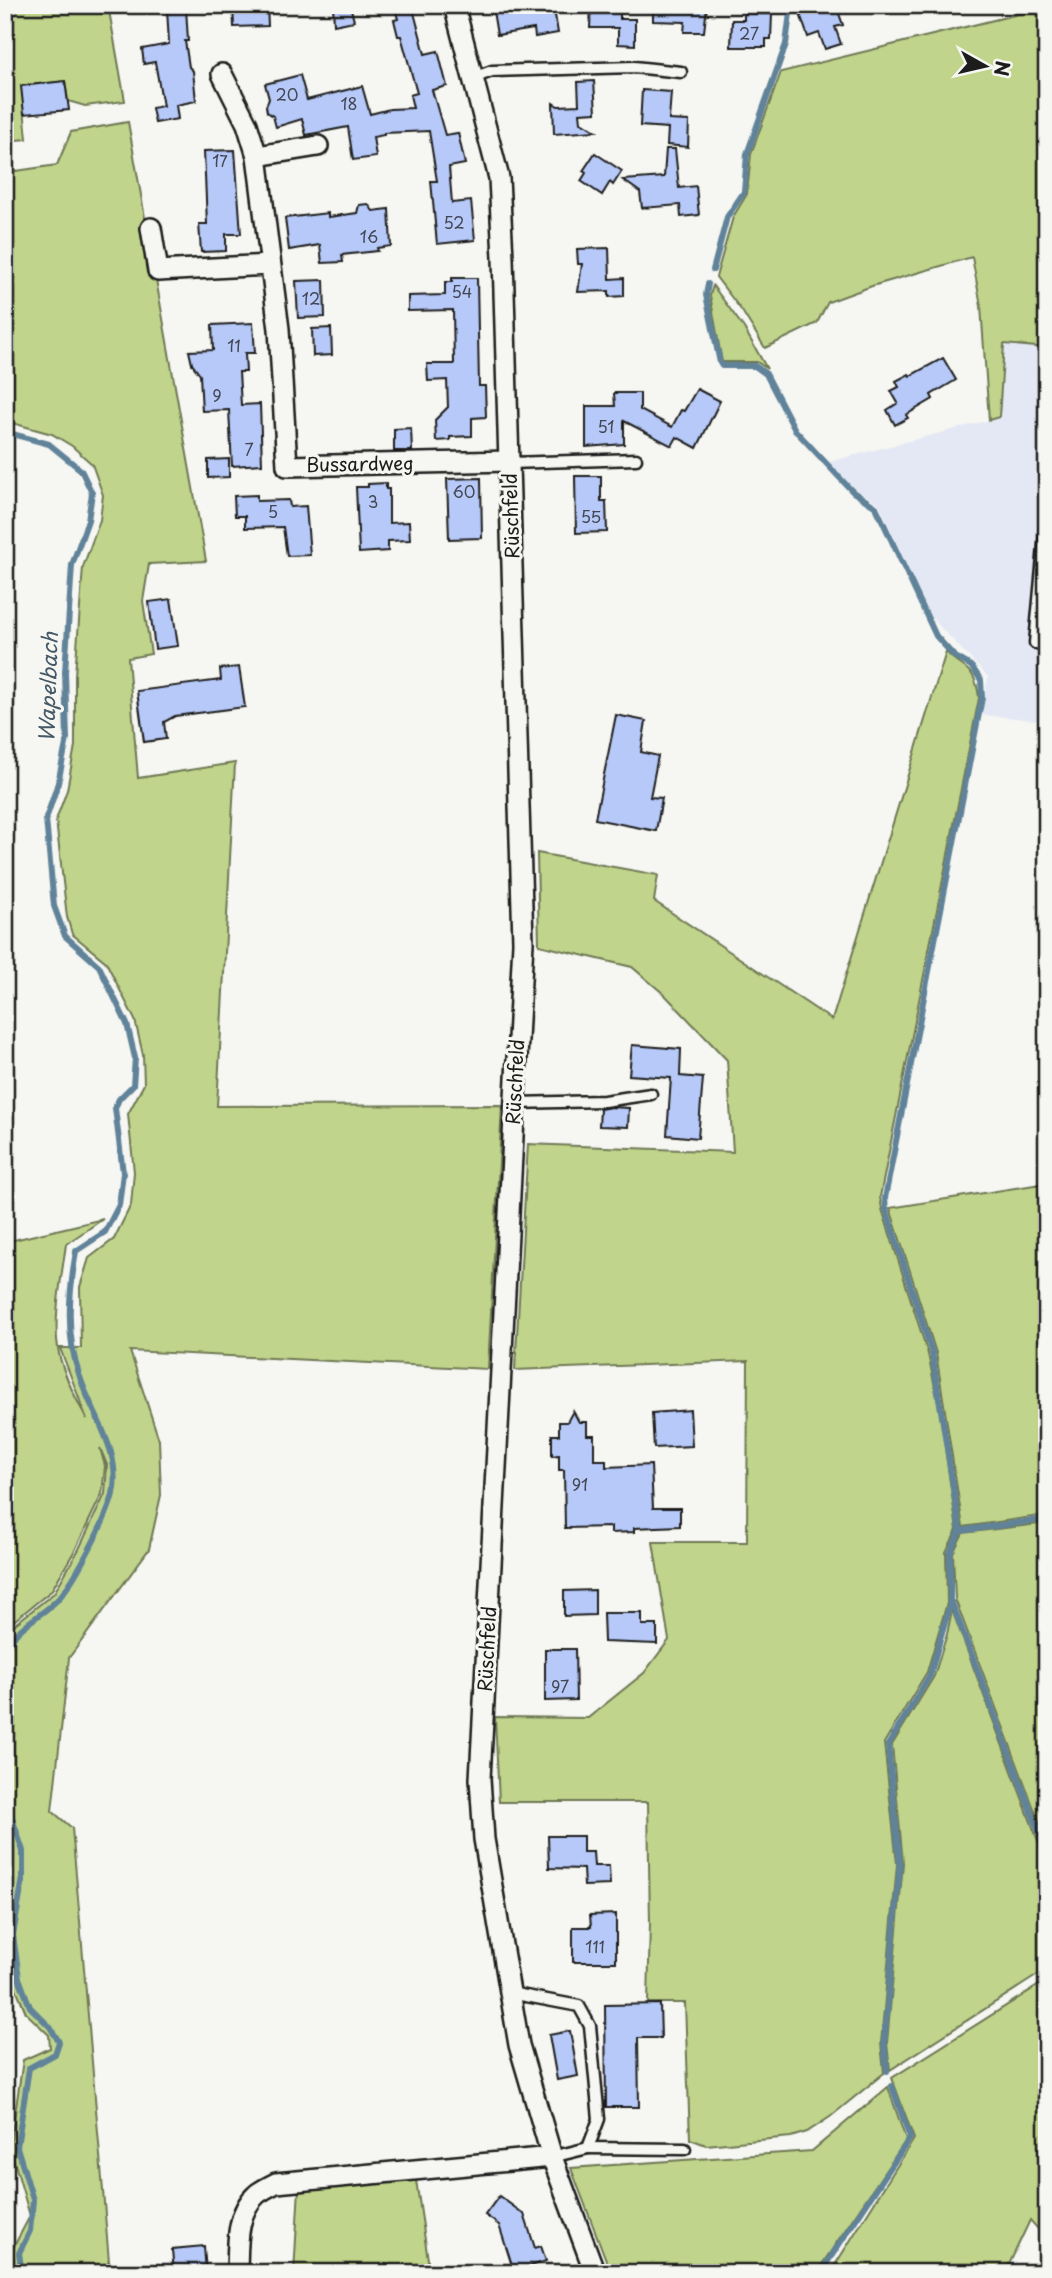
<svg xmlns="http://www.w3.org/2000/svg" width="1052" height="2278" font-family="'Playpen Sans',sans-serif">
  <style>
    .built { fill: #e3e8f4 }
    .green { fill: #c0d58b; stroke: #6e7854; stroke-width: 2 }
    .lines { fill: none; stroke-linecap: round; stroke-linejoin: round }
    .stream { stroke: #61839a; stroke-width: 6 }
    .building { fill: #b6c9f8; stroke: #1c1c1c; stroke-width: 2 }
    .service-casing { stroke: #1c1c1c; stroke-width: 15 }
    .minor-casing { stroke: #1c1c1c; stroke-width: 24 }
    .service { stroke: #f6f6f2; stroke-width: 10 }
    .minor { stroke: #f6f6f2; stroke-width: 19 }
    .labels { text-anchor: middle; stroke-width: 6; stroke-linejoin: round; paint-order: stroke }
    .number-label { font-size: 16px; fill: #424753 }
    .street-label { font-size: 19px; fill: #1c1c1c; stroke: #f6f6f2 }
    .water-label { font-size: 21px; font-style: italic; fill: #445866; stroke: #f6f6f2 }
  </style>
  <rect width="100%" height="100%" fill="#f6f6f2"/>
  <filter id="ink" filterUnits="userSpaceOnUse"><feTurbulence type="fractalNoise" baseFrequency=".0143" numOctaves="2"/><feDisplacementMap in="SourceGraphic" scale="14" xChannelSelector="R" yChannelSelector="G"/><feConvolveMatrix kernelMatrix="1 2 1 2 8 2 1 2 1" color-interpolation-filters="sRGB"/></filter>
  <g filter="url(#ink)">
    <polygon class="built" points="1004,344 1047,348 1047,721 982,715 988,677 930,616 879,504 855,489 828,462 998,418"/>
    <g class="green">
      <polygon points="5,5 108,5 125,101 85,106 68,101 65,81 22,86 27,139 5,141"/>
      <polygon points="1047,7 1047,348 1004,344 999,417 989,420 981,306 972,257 872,286 828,302 817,323 765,348 742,311 716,277 733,217 747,194 751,154 781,72"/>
      <path d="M128 122 206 561 149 564 143 601 151 654 128 658 138 778 235 763 217 1106 502 1105 488 1369 130 1351 159 1440 161 1495 149 1549 69 1658 52 1811 72 1828 110 2273H16L12 2250 30 2216 10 2147 23 2060 50 2048 49 2035 26 2013 14 1983 7 1933 12 1905 14 1848 5 1825V1632L54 1593 79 1549 105 1494 107 1465 100 1448 105 1466 102 1494 75 1550 51 1591 5 1628V1242L103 1219 66 1244C62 1275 53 1317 58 1348 61 1370 77 1401 87 1419L60 1348H81L80 1287 89 1258 114 1239 131 1205 134 1172 128 1114 144 1084 143 1055 135 1020 106 962 72 934 67 917 56 820 67 790 75 746V675L83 567 100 520 103 495 92 464 72 446 52 434 5 421V170L9 172 57 165 71 132Z"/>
      <polygon points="713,286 744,328 767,369 757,362 722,362 710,295"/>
      <path d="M946 652C965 672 975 665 979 698L880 1197 882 1209 928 1354 939 1407 957 1530 946 1552 947 1603 927 1672 884 1743 897 1864 881 2043 884 2073 830 2117 807 2132 791 2137 706 2145 690 2139 685 2003H648L650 1923 648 1802H499L495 1717 588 1718 644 1673 669 1640 653 1542H747L748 1361 515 1370 528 1144 733 1152 727 1060 665 995 632 967 539 945 537 853 658 875 654 901 832 1020Z"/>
      <polygon points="1047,1183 1047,1515 963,1527 936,1353 890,1208"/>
      <polygon points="1047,1523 1047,1843 955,1599 953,1553 963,1533"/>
      <polygon points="952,1610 1047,1865 1047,1969 890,2070 887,2043 903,1863 892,1745 934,1676 947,1634"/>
      <polygon points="1047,1980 1047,2239 1030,2220 1005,2273 830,2273 914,2139 892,2078"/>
      <polygon points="888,2087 906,2140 816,2273 611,2273 571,2168 812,2151"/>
      <polygon points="416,2180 430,2273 294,2273 299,2188"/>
    </g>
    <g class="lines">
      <g class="stream">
        <polyline points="713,270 727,217 744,192 747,154 786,44 791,5"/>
        <polyline points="708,284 706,295 720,363 722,366 755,366 766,374 795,430 853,492 876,507 936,636 954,656 971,666 981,680 982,698 885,1198 886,1209 932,1353 960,1531 950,1553 950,1605 930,1675 888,1745 900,1864 884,2043 887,2071"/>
        <path d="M5 432 49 444 81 470 92 493 88 520 72 565 65 672 67 739 58 783 46 819 54 906 65 936 99 966 127 1024 135 1058 133 1085 119 1099 115 1108 123 1173 119 1205 105 1232 76 1251C69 1294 65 1335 80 1377 92 1415 122 1451 113 1494 108 1517 75 1580 59 1598 42 1617 11 1628 5 1654"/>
        <polyline points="960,1531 1047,1519"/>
        <polyline points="952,1603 1047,1853"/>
        <path d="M5 1679C11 1702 18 1724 5 1746"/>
        <polyline points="5,1810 12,1818 23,1851 23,1878 13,1935 19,1978 30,2007 50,2027 59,2042 55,2054 29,2068 17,2147 33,2200 30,2231 19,2253 22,2273"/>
        <polyline points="820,2273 910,2138 892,2086"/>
      </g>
    </g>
    <g class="building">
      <polygon points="233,5 267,5 268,26 234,27"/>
      <polygon points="333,5 350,5 354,21 334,25"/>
      <polygon points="394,5 412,5 425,54 438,51 447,86 432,90 445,135 458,133 465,164 449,167 452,203 471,201 475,240 437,244 431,181 437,181 429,131 384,133 384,135 373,137 376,157 353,160 348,127 306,135 302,119 276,127 273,116 267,112 266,106 269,99 265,84 300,75 307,100 362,86 370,114 390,109 413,108 410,95 417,93 401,36 398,36 394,20 398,19"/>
      <polygon points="492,5 531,5 532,13 554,9 558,33 535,37 534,29 497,35"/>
      <polygon points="591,5 620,5 620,19 635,19 635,45 618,44 618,28 590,28"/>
      <polygon points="653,5 707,6 704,32 684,32 685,22 653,21"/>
      <polygon points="797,5 836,5 843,25 835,27 841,44 825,49 819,33 808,37"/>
      <polygon points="186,8 188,41 185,41 189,67 193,71 196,101 176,105 178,119 155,123 152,108 163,106 155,62 144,64 142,49 169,44 167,9"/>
      <polygon points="744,13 772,14 771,39 766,39 766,47 731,47 732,20 744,20"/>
      <polygon points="65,81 69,110 24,114 21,86"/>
      <polygon points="594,81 596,112 580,113 581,122 596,131 554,134 553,103 558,106 579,105 578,82"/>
      <polygon points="642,90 671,92 669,120 689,121 688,147 667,145 668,128 640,126"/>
      <polygon points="666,149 675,149 679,188 696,186 699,215 681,217 680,205 642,208 640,192 623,180 664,177"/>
      <polygon points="235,150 241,234 226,234 226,251 201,252 199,224 207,224 204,151"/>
      <polygon points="595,153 622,171 613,185 610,182 602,195 581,181 586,173 583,171"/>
      <polygon points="368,204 373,211 389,209 391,246 377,248 378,251 342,255 343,262 322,263 320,245 289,250 285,218 328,213 328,217 357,213 359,205"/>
      <polygon points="609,248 610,279 624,278 624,296 609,297 609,291 578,292 582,264 578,264 577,249"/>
      <polygon points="452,278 477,278 479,386 485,386 486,417 472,418 472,436 450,437 450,440 436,441 435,420 448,407 447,380 428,381 427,364 454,364 453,310 408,311 408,296 445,295 445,282 452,282"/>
      <polygon points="324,280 325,317 298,318 296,281"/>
      <polygon points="253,323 255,353 245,353 246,372 239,372 241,405 260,404 262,464 232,466 229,410 202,411 200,375 192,364 189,351 213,350 212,325"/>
      <polygon points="331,328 332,355 313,356 312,329"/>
      <polygon points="943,358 956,380 931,395 933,399 906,415 908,418 895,425 887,410 898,403 891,391 899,387 896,381 909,374 910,376"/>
      <polygon points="697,389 720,401 697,448 677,437 672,446 624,421 624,444 586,447 586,406 615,406 614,393 640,393 640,410 672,427 681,410 684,411"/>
      <polygon points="411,428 412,451 394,451 394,429"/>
      <polygon points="229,459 229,477 208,478 208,460"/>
      <polygon points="575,476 601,476 601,501 606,501 607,532 576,533"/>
      <polygon points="481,478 482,538 449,539 447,479"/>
      <polygon points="386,483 386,489 389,489 389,523 409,522 410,540 388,541 388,551 359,553 356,487 368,487 368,484"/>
      <polygon points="257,495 257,501 289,500 290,507 306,506 310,555 287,556 283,527 245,528 245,516 235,516 234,496"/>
      <polygon points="171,599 178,646 155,649 149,602"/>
      <polygon points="239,667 245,707 175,716 164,722 166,739 144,742 137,691 221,680 220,669"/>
      <polygon points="616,715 646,721 641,752 658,756 650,797 662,798 656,831 595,819"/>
      <polygon points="632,1045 681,1049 680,1076 703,1078 698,1138 667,1135 671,1078 629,1075"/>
      <polygon points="611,1107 629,1108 628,1127 599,1126 600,1109"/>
      <polygon points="690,1410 692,1446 654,1448 652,1413"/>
      <polygon points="573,1411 579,1422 587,1422 587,1435 594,1435 594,1460 606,1460 606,1467 651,1465 653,1508 680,1508 680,1526 634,1528 634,1532 611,1533 611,1527 565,1528 564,1470 559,1470 559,1455 552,1456 552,1435 559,1435 559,1422 567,1422"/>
      <polygon points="595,1590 595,1615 564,1616 564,1591"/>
      <polygon points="603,1613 642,1613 642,1625 657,1625 657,1644 604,1642"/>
      <polygon points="545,1649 575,1649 576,1700 545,1701"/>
      <polygon points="548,1836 583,1836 583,1852 593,1852 594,1866 609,1866 610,1885 584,1886 583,1869 549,1868"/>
      <polygon points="616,1914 616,1962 573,1962 573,1927 591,1927 590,1915"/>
      <polygon points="660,2004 661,2038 638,2038 639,2107 606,2107 605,2005"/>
      <polygon points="570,2031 578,2076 557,2080 549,2035"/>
      <polygon points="499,2196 524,2214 535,2248 541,2246 546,2261 514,2272 499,2225 485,2215"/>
      <polygon points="204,2246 206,2273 174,2273 172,2249"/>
    </g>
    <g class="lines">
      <g class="service-casing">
        <g id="service">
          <polyline points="473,78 492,71 634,67 681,72"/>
          <polyline points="510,463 636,459"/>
          <polyline points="1047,514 1035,643 1047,644"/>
          <polyline points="514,1103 604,1101 651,1094"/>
          <polyline points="510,1993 579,2006 590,2026 599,2119 588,2148 552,2157"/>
          <polyline points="588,2148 685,2149"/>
        </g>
      </g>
      <g class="minor-casing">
        <g id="minor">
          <polyline points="454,5 499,178 503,258 523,942 480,1779 484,1839 519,2045 552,2157 595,2273"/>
          <polyline points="222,74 247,124 257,156 279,329 287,466 510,461"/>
          <polyline points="257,156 318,146"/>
          <polyline points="151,228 158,271 269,265"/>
          <path d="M237 2273C238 2247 235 2213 257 2194 262 2190 270 2186 276 2183L552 2157"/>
        </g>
      </g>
      <use href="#service" class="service"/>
      <use href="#minor" class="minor"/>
    </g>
  </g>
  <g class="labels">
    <g class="number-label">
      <text x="749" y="40">27</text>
      <text x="287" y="101">20</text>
      <text x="349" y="110">18</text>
      <text x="220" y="167">17</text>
      <text x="454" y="229">52</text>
      <text x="369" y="243">16</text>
      <text x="462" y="298">54</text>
      <text x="311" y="305">12</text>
      <text x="234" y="352">11</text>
      <text x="217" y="402">9</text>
      <text x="606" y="433">51</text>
      <text x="249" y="456">7</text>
      <text x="464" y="498">60</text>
      <text x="373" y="508">3</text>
      <text x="273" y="518">5</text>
      <text x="591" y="523">55</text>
      <text x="580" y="1491">91</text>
      <text x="560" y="1693">97</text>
      <text x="595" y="1953">111</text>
    </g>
    <g class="street-label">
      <text transform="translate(360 464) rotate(-1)" y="7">Bussardweg</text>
      <text transform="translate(511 516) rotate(-92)" y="7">Rüschfeld</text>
      <text transform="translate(515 1082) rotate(-87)" y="7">Rüschfeld</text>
      <text transform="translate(487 1649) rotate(-87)" y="7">Rüschfeld</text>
    </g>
    <g class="water-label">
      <text transform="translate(49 687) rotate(-88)" y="7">Wapelbach</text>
    </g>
  </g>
  <rect width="1052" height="2278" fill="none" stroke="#f6f6f2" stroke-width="28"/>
  <rect x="14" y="14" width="1024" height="2250" fill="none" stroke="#1c1c1c" stroke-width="2.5" filter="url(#ink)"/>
  <g transform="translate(985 66) rotate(98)" stroke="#f6f6f2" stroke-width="5" paint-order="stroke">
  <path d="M0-5L12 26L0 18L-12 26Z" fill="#1c1c1c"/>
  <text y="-10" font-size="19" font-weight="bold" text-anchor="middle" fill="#1c1c1c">N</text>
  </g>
</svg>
